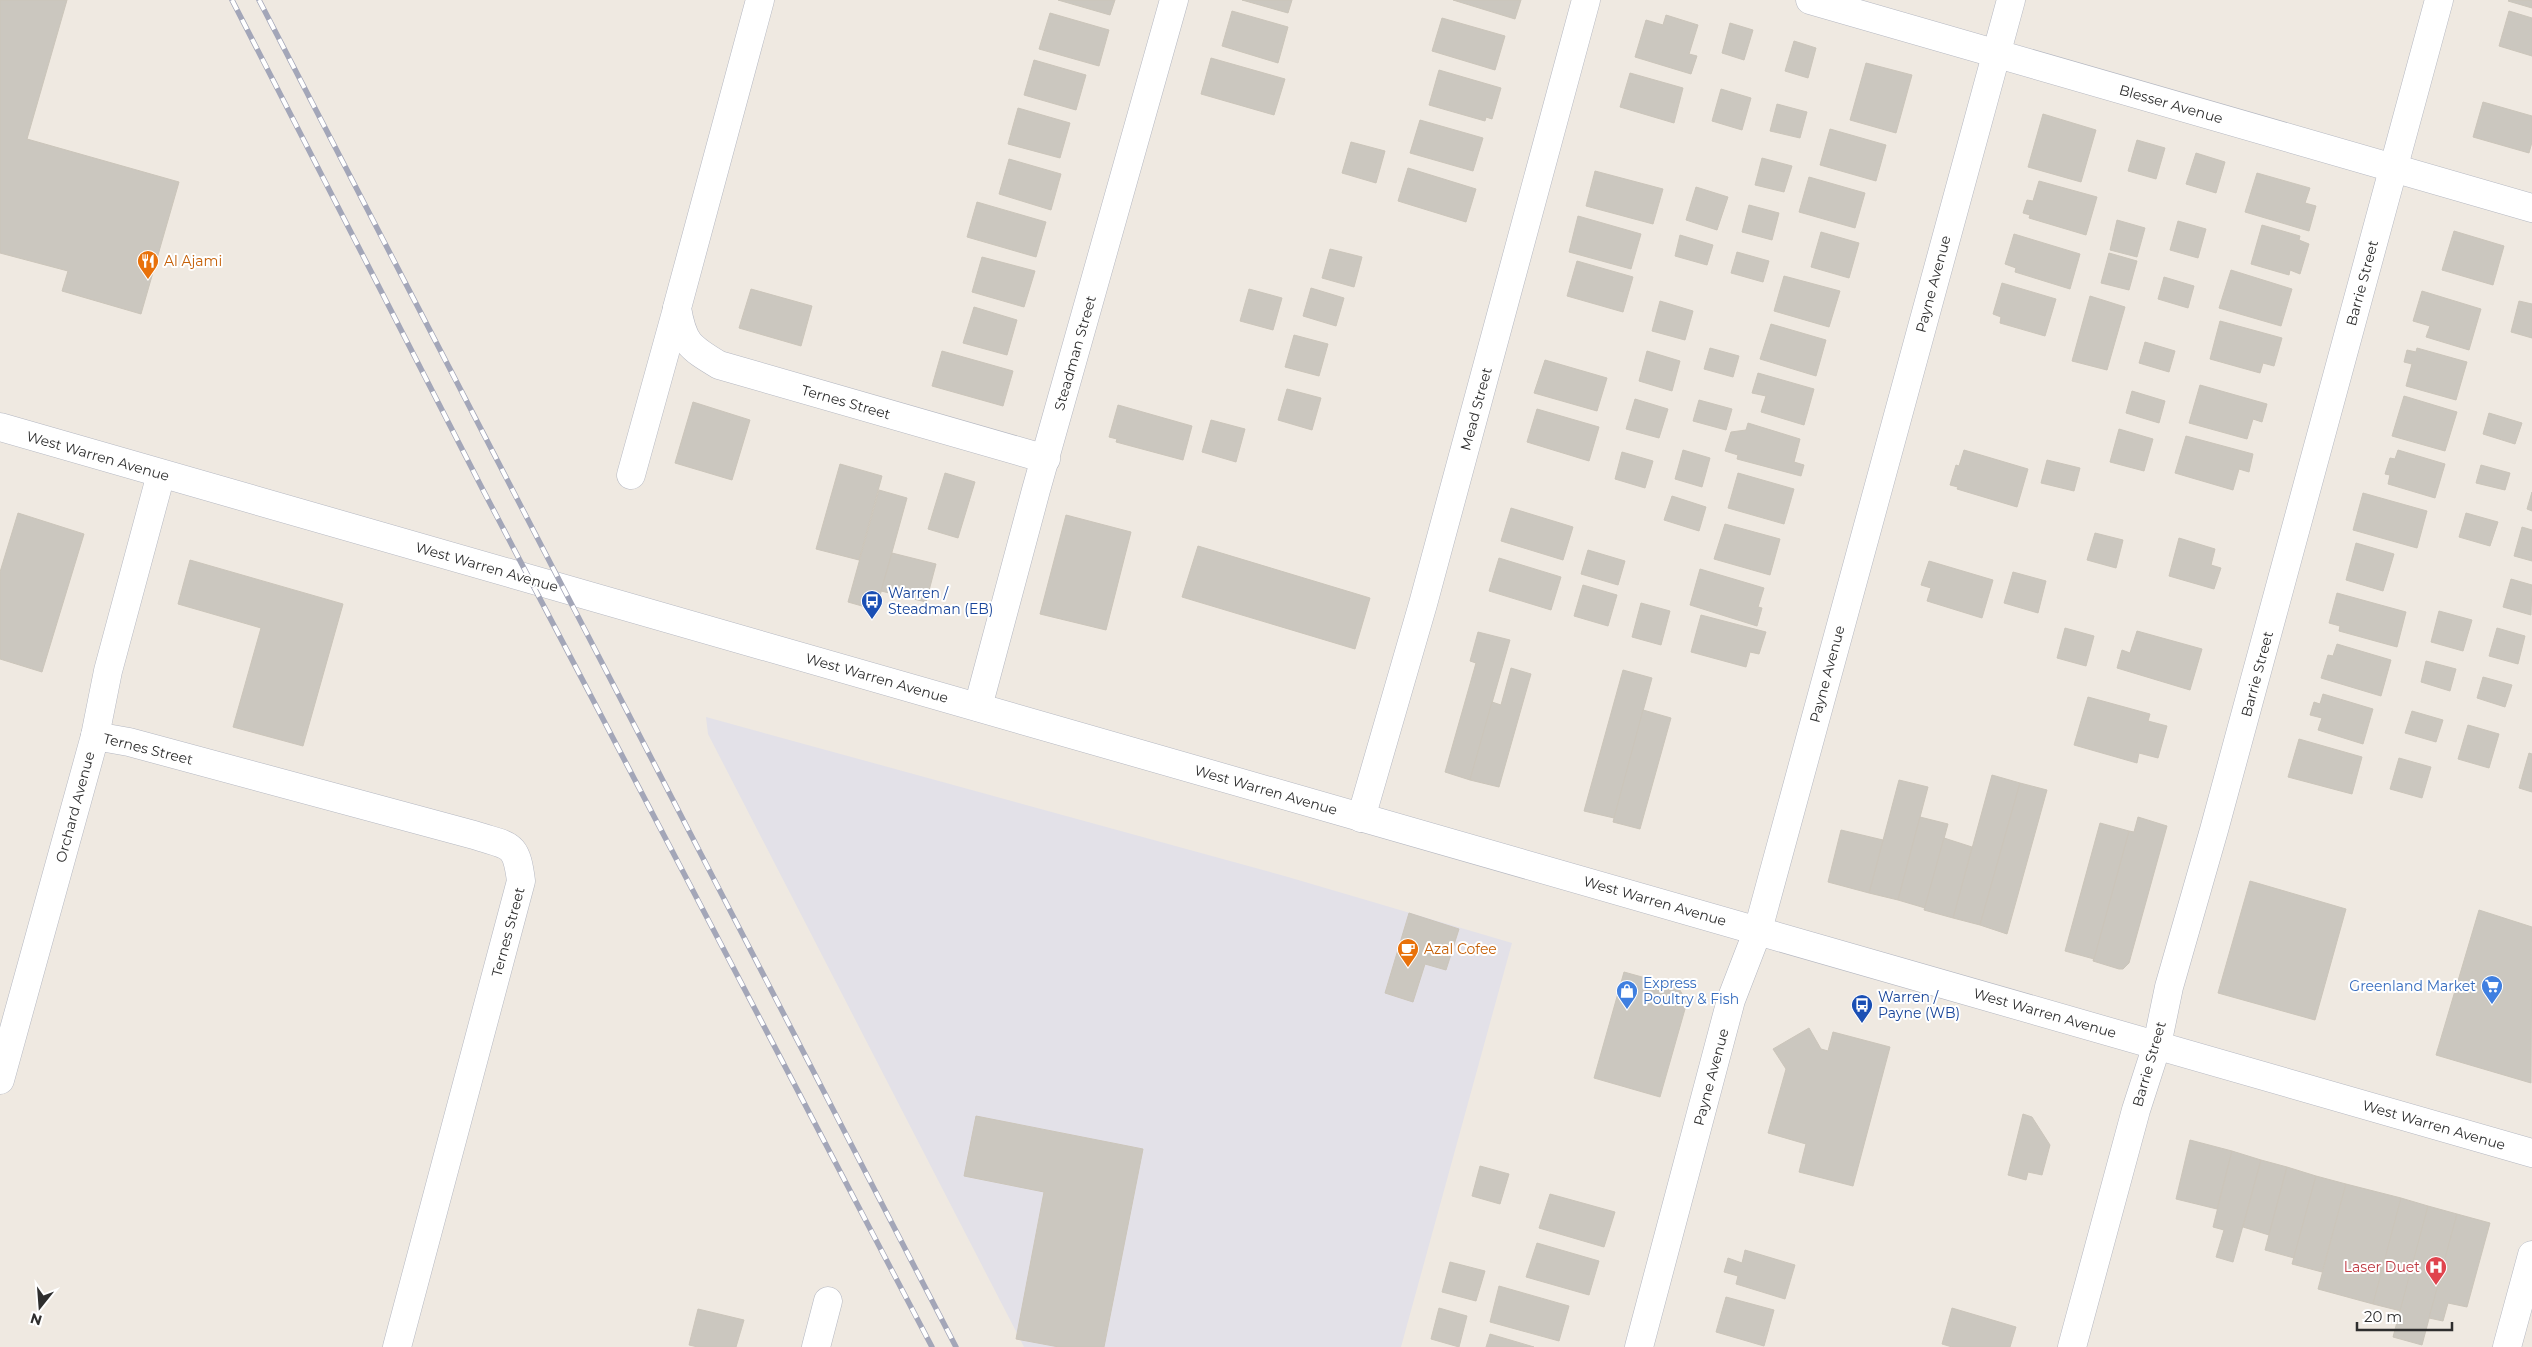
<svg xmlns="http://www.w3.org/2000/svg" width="2532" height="1347" font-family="Montserrat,sans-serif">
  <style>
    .industrial { fill: #e3e1e8 }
    .building { fill: #cbc7bf; stroke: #cbc5ba }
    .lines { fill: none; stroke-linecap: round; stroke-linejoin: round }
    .street-casing { stroke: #b4b7c1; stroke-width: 29 }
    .secondary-casing { stroke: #b4b7c1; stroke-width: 29 }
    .street { stroke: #fff; stroke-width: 28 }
    .secondary { stroke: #fff; stroke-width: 28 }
    .rail-casing { stroke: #a3a6b8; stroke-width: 5.5 }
    .rail { stroke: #fff; stroke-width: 4; stroke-dasharray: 11; stroke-linecap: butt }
    .labels { text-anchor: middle; stroke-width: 4; stroke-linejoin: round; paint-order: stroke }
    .street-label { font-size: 14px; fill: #2e2e2e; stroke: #fff }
    .food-label { font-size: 14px; fill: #c56008; stroke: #fff; text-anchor: start }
    .transit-label { font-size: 14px; fill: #164399; stroke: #fff; text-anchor: start }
    .shop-label { font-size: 14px; fill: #366cbe; stroke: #fff; text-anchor: start }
    .health-label { font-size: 14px; fill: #be3a42; stroke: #fff; text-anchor: end }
  </style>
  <rect width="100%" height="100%" fill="#efe9e1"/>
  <polygon class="industrial" points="706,717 1288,877 1512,943 1401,1347 1024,1347 708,734"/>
  <g class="building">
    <polygon points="0,0 67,0 27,139 179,182 141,314 62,291 68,271 0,253"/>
    <polygon points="1058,0 1115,0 1110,15"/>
    <polygon points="1242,0 1292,0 1288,13"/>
    <polygon points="1453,0 1521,0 1515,19"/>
    <polygon points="2509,0 2532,0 2532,8 2508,1"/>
    <polygon points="1232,11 1288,27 1278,63 1222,46"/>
    <polygon points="2509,11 2532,18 2532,56 2499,46"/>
    <polygon points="1050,13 1109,30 1099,66 1039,49"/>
    <polygon points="1666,15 1698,25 1689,54 1697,56 1691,74 1635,57 1646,20 1663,25"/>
    <polygon points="1442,18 1505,36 1495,70 1432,51"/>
    <polygon points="1730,23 1753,30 1744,60 1722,53"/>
    <polygon points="1794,41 1816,48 1808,78 1785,71"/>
    <polygon points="1211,58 1285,79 1274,115 1201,94"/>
    <polygon points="1034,60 1086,75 1076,110 1024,95"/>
    <polygon points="1866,63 1912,75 1896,133 1850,120"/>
    <polygon points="1439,70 1501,88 1492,119 1486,117 1485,121 1429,105"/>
    <polygon points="1630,73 1683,88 1674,123 1620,107"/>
    <polygon points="1721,89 1751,98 1742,130 1712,121"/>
    <polygon points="2483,102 2532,116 2532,142 2529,153 2473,137"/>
    <polygon points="1777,104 1807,112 1800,138 1770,131"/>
    <polygon points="1018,108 1070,123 1060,158 1008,144"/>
    <polygon points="2043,114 2096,130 2081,182 2028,167"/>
    <polygon points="1420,120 1483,138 1473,171 1410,153"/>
    <polygon points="1830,129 1886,145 1876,181 1820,165"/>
    <polygon points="2137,140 2165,148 2156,179 2128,171"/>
    <polygon points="1351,142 1385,151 1376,183 1342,173"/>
    <polygon points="2196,153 2225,162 2216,193 2186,184"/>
    <polygon points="1762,158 1792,166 1784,192 1755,185"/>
    <polygon points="1009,159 1061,174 1051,210 999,194"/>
    <polygon points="1408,168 1476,189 1466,222 1398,201"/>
    <polygon points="1595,171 1663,189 1653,224 1586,206"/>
    <polygon points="2257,173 2310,188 2305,203 2316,206 2309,231 2245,212"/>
    <polygon points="1809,177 1865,193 1855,228 1799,212"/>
    <polygon points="2039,181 2097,197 2086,235 2029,218 2030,215 2023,213 2027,200 2033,201"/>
    <polygon points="1696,187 1728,197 1717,230 1686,220"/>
    <polygon points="977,202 1046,222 1036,257 967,237"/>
    <polygon points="1749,205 1779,213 1772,240 1742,232"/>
    <polygon points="1578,216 1641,234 1631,269 1569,252"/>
    <polygon points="2117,220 2145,228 2137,257 2110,250"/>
    <polygon points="2178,221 2206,229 2198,258 2170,250"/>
    <polygon points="2262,225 2300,236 2299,240 2309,244 2300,274 2290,270 2289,275 2251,264"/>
    <polygon points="2454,231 2504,246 2493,285 2442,270"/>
    <polygon points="1821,232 1859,243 1849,278 1811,267"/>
    <polygon points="2014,234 2080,254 2070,289 2015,272 2016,268 2005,264"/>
    <polygon points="1680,235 1713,245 1707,265 1675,256"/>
    <polygon points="1330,249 1362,257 1354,287 1322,278"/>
    <polygon points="1737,252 1769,261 1763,282 1731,273"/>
    <polygon points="2109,253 2137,261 2129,290 2101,283"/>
    <polygon points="982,257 1035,271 1024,307 972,292"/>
    <polygon points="1577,261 1633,277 1623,312 1567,296"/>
    <polygon points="2231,270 2292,289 2281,326 2219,308"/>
    <polygon points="1784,276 1840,291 1829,327 1774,311"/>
    <polygon points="2164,277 2194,286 2188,308 2158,299"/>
    <polygon points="2002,283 2056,299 2045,336 2000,323 2001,317 1993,314"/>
    <polygon points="1311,288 1344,298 1336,326 1303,316"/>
    <polygon points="751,289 812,306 801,346 739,328"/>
    <polygon points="1249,289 1282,298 1273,330 1240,321"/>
    <polygon points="2422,291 2481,309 2469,350 2426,337 2430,326 2413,321"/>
    <polygon points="2090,296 2125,307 2107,370 2072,361"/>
    <polygon points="1660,301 1693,311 1685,340 1652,331"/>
    <polygon points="2519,301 2532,304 2532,338 2511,332"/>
    <polygon points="974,307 1017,320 1007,355 963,343"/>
    <polygon points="2220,321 2282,338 2274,366 2263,363 2260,373 2210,359"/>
    <polygon points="1771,324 1826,340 1816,376 1760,359"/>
    <polygon points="1294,335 1328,344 1319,376 1285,367"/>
    <polygon points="2145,342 2175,351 2169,372 2139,363"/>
    <polygon points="1710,348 1739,356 1733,377 1704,369"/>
    <polygon points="2417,348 2467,362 2456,400 2406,386 2412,364 2404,362 2407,350 2416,352"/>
    <polygon points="942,351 1013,371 1003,406 932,386"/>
    <polygon points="1647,351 1680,361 1672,391 1639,381"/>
    <polygon points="1545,360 1607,378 1597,411 1534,393"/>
    <polygon points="1758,373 1814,389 1804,425 1761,412 1766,396 1752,393"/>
    <polygon points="2200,385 2267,404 2262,422 2253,419 2247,439 2189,423"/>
    <polygon points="1287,389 1321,398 1312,430 1278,420"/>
    <polygon points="2132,391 2165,401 2159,423 2126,413"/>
    <polygon points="2404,396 2457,412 2445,451 2392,436"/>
    <polygon points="1635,399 1668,409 1659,438 1626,429"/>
    <polygon points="1699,400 1732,409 1726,430 1693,421"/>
    <polygon points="693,402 750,420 732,480 675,463"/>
    <polygon points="1118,405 1192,426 1183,460 1116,442 1117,439 1109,437"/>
    <polygon points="1537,409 1599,427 1589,461 1527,442"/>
    <polygon points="2489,413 2522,423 2515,444 2483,434"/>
    <polygon points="1211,420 1245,429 1236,462 1202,452"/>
    <polygon points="1748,423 1800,439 1794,462 1804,465 1801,476 1737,459 1738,455 1725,451 1731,432 1746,430"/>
    <polygon points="2119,429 2153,439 2144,471 2110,462"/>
    <polygon points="2186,436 2253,454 2249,472 2239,469 2233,490 2175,473"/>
    <polygon points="1683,450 1710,458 1702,487 1675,479"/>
    <polygon points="1964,450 2028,469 2017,507 1957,489 1958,487 1950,485 1956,465 1959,466"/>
    <polygon points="2398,450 2445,464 2435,498 2388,484 2390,475 2385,474 2390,458 2395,459"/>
    <polygon points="1622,452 1653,461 1645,488 1615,479"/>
    <polygon points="2047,460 2080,468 2074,491 2041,483"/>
    <polygon points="840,464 882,476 859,560 816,549"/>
    <polygon points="2481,465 2510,473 2505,490 2476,483"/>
    <polygon points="945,473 975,482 958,538 928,529"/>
    <polygon points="1738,473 1794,489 1784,524 1728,508"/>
    <polygon points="879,490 907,498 876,610 848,602"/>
    <polygon points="2532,492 2532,511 2527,509"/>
    <polygon points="2363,493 2427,511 2417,548 2353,530"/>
    <polygon points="1672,496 1706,507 1699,531 1664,520"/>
    <polygon points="1511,508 1573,527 1563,560 1501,541"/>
    <polygon points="18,513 84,534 42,672 0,659 0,572"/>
    <polygon points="2466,513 2498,522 2490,546 2459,537"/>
    <polygon points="1066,515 1131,532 1106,630 1040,614"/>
    <polygon points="1725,524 1780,539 1770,575 1714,559"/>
    <polygon points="2522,527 2532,530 2532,561 2514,556"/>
    <polygon points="2095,533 2123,540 2116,568 2087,560"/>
    <polygon points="2179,538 2215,549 2211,565 2221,568 2214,589 2169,576"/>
    <polygon points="2356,543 2394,554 2383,591 2346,580"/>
    <polygon points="1198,546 1370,598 1355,649 1182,597"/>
    <polygon points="1588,550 1625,561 1618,585 1581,574"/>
    <polygon points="892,553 936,564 926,602 881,591"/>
    <polygon points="1499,558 1561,577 1551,610 1489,591"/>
    <polygon points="190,560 343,604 303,746 233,727 261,628 178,604"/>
    <polygon points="1929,561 1993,580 1982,618 1927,601 1931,588 1921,585"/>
    <polygon points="1700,569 1764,588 1758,607 1762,608 1757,626 1690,605"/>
    <polygon points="2013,572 2046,581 2038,613 2004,603"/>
    <polygon points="2511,579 2532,585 2531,615 2503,607"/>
    <polygon points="1583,585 1617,595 1608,626 1574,616"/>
    <polygon points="2337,593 2406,612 2397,647 2339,631 2340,626 2329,623"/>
    <polygon points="1641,603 1670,611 1661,645 1632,637"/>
    <polygon points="2439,611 2472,620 2463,651 2431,642"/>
    <polygon points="1701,615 1766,632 1759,654 1750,652 1746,667 1691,652"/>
    <polygon points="2065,628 2094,636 2086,666 2057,658"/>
    <polygon points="2497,628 2525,636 2518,664 2489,656"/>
    <polygon points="2137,631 2202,649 2190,690 2117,668 2122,650 2130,653"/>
    <polygon points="1478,632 1510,640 1470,780 1445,772 1476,663 1470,661"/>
    <polygon points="2337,644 2391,660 2381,696 2321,678 2328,655 2333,656"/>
    <polygon points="2426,661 2456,669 2450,691 2421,682"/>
    <polygon points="1511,668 1531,674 1499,787 1470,780 1492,702 1501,705"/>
    <polygon points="1623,670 1652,678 1614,818 1584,811"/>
    <polygon points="2483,677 2512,685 2505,707 2477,698"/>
    <polygon points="2323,694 2373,709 2363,744 2318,730 2322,718 2310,715 2314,702 2320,704"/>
    <polygon points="2088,697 2150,714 2148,721 2167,726 2158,758 2139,753 2137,763 2074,745"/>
    <polygon points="1643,710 1671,718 1640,829 1613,822"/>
    <polygon points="2412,711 2443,720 2436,742 2405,733"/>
    <polygon points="2468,725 2499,734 2489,768 2458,759"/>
    <polygon points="2299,739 2362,757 2352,794 2288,777"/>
    <polygon points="2529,753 2532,754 2532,792 2519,788"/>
    <polygon points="2399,758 2431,767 2422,798 2390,789"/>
    <polygon points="1992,775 2020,783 1980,925 1953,918"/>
    <polygon points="1899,780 1928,787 1898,900 1869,893"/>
    <polygon points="2020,783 2047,790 2007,934 1980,925"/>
    <polygon points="1920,817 1948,824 1925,908 1898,900"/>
    <polygon points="2138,817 2167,826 2129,963 2123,969 2119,969 2093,961 2129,831 2134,832"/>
    <polygon points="2100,823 2129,831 2094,959 2065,951"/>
    <polygon points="1841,830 1883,840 1869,893 1828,882"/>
    <polygon points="1944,838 1972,847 1953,918 1924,910"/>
    <polygon points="2250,881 2346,909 2315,1020 2218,993"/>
    <polygon points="2479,910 2532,927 2531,1083 2436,1055"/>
    <polygon points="1409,913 1459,929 1446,970 1425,964 1413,1002 1385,993"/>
    <polygon points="1624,972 1678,987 1687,1002 1660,1097 1594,1078"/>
    <polygon points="1809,1028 1821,1049 1828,1051 1833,1032 1890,1047 1853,1186 1799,1172 1806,1144 1768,1133 1786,1069 1773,1049"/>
    <polygon points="2023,1114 2032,1117 2050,1145 2042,1175 2028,1172 2026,1180 2008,1175"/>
    <polygon points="976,1116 1143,1149 1104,1347 1059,1347 1016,1339 1044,1192 964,1176"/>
    <polygon points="2190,1140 2232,1151 2217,1209 2176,1199"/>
    <polygon points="2232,1151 2261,1160 2233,1262 2216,1257 2224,1230 2213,1227"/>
    <polygon points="2261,1160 2287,1167 2269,1235 2243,1227"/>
    <polygon points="1480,1166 1509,1174 1500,1204 1472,1196"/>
    <polygon points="2287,1167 2316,1176 2294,1258 2265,1250"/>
    <polygon points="2316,1176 2346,1184 2322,1272 2292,1264"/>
    <polygon points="2346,1184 2401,1198 2373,1304 2318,1289"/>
    <polygon points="1550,1194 1615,1212 1604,1247 1539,1228"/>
    <polygon points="2401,1198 2428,1206 2401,1311 2373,1304"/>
    <polygon points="2428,1206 2457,1214 2422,1345 2393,1337"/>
    <polygon points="2457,1214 2490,1223 2467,1307 2448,1303 2443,1321 2429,1318"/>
    <polygon points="1537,1243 1599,1261 1589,1295 1526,1277"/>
    <polygon points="1745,1250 1795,1265 1785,1299 1736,1284 1738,1276 1724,1272 1728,1258 1742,1263"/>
    <polygon points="1450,1262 1485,1271 1476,1301 1442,1292"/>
    <polygon points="1499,1286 1569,1306 1559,1341 1490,1322"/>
    <polygon points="1726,1297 1774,1310 1764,1346 1716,1332"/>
    <polygon points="1439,1308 1467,1316 1459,1347 1431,1339"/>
    <polygon points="1952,1308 2016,1327 2010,1347 1952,1347 1942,1344"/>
    <polygon points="698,1309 744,1320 736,1347 698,1347 689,1345"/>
    <polygon points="1490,1334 1534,1347 1486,1347"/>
  </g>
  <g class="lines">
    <g class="street-casing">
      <g id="street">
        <path d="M760 0 677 308C683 343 689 347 719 365L1046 459"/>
        <polyline points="1810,0 2532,208"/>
        <polyline points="631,475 677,309"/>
        <polyline points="978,707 1036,490 1174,0"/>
        <path d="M95 736 129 742 474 835C510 847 516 841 521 881L397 1347"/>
        <polyline points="1361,818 1423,604 1586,0"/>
        <polyline points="0,1080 95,736 108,671 161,474"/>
        <polyline points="816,1347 828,1301"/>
        <polyline points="1639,1347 1731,1000 1758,930 2011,0"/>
        <polyline points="2072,1347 2136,1110 2157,1045 2169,987 2214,830 2439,0"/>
        <polyline points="2507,1347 2532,1255"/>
      </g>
    </g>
    <g class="secondary-casing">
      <polyline id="secondary" points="0,427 2532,1153"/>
    </g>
    <use href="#street" class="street"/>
    <use href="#secondary" class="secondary"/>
    <g class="rail-casing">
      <g id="rail">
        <polyline points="232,0 483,490 932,1347"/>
        <polyline points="259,0 956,1347"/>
      </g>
    </g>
    <use href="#rail" class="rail"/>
  </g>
  <defs>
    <g id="restaurant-pin" transform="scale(1.125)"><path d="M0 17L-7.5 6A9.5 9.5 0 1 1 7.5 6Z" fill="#e8710a" stroke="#fff"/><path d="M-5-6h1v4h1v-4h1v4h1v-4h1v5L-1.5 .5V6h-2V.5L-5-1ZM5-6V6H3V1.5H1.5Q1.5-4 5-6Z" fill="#fff"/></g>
    <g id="bus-pin" transform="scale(1.125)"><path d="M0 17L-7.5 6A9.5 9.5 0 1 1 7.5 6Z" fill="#1a4fb4" stroke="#fff"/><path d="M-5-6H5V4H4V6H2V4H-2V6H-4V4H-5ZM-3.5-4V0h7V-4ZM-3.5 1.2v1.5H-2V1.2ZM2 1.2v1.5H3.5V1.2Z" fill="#fff"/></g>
    <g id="cafe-pin" transform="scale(1.125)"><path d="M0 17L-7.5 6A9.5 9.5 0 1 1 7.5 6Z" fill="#e8710a" stroke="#fff"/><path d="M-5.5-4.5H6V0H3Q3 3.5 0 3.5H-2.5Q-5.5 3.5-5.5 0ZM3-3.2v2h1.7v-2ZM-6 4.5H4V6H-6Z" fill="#fff"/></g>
    <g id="supermarket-pin" transform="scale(1.125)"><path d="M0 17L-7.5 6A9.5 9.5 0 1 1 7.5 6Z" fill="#3f7fe0" stroke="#fff"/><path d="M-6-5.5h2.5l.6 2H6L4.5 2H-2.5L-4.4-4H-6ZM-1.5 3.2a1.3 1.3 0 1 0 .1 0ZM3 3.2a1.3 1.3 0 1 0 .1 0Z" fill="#fff"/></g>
    <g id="shop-pin" transform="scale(1.125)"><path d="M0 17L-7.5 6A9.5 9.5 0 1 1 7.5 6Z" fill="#3f7fe0" stroke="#fff"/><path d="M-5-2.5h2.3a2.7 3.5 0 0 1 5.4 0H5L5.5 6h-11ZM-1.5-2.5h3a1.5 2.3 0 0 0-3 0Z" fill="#fff"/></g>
    <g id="hospital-pin" transform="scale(1.125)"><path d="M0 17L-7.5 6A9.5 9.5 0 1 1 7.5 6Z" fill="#e0444e" stroke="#fff"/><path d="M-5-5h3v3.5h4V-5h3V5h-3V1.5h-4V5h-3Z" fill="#fff"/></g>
  </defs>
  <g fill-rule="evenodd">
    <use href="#restaurant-pin" x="148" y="261"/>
    <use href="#bus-pin" x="872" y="601"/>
    <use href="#cafe-pin" x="1408" y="949"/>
    <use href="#supermarket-pin" x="2492" y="986"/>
    <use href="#shop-pin" x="1627" y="991"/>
    <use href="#bus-pin" x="1862" y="1005"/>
    <use href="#hospital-pin" x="2436" y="1267"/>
  </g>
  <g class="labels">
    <g class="street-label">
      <text transform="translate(2171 104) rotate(16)" y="5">Blesser Avenue</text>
      <text transform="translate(2362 283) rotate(-75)" y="5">Barrie Street</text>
      <text transform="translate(1933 284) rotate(-75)" y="5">Payne Avenue</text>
      <text transform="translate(1075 353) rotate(-74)" y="5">Steadman Street</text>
      <text transform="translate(846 402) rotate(16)" y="5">Ternes Street</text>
      <text transform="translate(1476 409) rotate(-75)" y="5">Mead Street</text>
      <text transform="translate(98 456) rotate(16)" y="5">West Warren Avenue</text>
      <text transform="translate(487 567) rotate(16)" y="5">West Warren Avenue</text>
      <text transform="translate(1827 674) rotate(-75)" y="5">Payne Avenue</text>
      <text transform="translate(2257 674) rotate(-75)" y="5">Barrie Street</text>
      <text transform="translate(877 678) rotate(16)" y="5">West Warren Avenue</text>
      <text transform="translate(148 749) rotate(14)" y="5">Ternes Street</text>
      <text transform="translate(1266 790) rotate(16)" y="5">West Warren Avenue</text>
      <text transform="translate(75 807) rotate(-75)" y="5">Orchard Avenue</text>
      <text transform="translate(1655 901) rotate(16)" y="5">West Warren Avenue</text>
      <text transform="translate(508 932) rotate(-75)" y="5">Ternes Street</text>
      <text transform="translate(2045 1013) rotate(16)" y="5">West Warren Avenue</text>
      <text transform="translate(2149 1064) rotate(-74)" y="5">Barrie Street</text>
      <text transform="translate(1711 1077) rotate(-75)" y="5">Payne Avenue</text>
      <text transform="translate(2434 1125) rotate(16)" y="5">West Warren Avenue</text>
    </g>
    <g class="food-label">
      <text x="164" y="266">Al Ajami</text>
      <text x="1424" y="954">Azal Cofee</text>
    </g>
    <g class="transit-label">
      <text x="888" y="598">Warren /<tspan x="888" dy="16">Steadman (EB)</tspan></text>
      <text x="1878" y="1002">Warren /<tspan x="1878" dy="16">Payne (WB)</tspan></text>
    </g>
    <g class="shop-label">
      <text x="1643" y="988">Express<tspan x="1643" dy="16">Poultry &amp; Fish</tspan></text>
      <text x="2476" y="991" text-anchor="end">Greenland Market</text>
    </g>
    <g class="health-label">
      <text x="2420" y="1272">Laser Duet</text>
    </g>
  </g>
  <g transform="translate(40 1307) rotate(197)" stroke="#ffffff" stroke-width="4" paint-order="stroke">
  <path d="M0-4L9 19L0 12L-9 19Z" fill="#2e2e2e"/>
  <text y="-8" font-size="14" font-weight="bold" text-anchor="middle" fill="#2e2e2e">N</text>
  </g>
  <path d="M2357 1322v8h95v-8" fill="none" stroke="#2e2e2e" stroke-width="2.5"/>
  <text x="2364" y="1322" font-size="15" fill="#2e2e2e" stroke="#ffffff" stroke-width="4" paint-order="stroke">20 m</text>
</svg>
